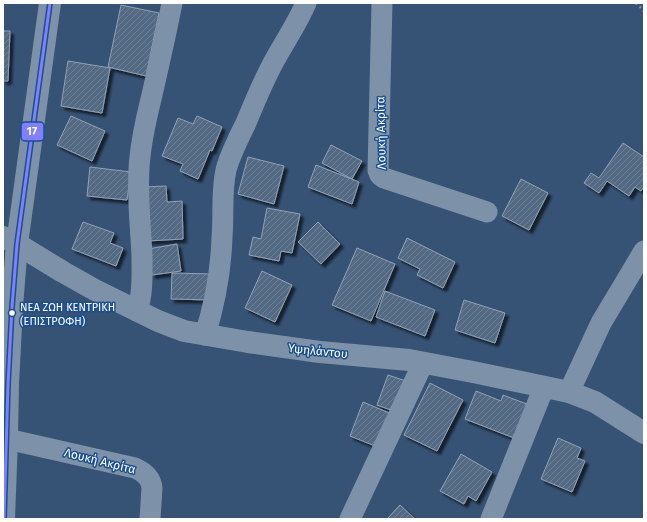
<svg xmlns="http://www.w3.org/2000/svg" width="647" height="522" font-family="'Fira Sans',sans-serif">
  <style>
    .building { fill: url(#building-hatch); stroke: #92a2b6; filter: url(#shadow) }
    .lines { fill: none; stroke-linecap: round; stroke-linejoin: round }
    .path { stroke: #7d92a8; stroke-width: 2.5; stroke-dasharray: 2 3; stroke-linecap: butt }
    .minor { stroke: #7d92a8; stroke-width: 21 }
    .tertiary { stroke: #7d92a8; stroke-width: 22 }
    .bus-1-casing { stroke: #1b4f8f; stroke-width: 6 }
    .bus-1 { stroke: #8080ff; stroke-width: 3 }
    .bus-dot { fill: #fff; stroke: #1b4f8f; stroke-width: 1.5 }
    .labels { text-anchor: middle; stroke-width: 3; stroke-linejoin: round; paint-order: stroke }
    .bus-label { font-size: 11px; fill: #fff; stroke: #1b4f8f; text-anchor: start }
    .street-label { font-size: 12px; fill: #fff; stroke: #1b4f8f }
    .line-badge { stroke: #1b4f8f; stroke-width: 1.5 }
    .badge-label { font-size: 11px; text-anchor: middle; font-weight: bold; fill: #fff }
  </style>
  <defs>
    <pattern id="building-hatch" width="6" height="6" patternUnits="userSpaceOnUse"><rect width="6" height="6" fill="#526984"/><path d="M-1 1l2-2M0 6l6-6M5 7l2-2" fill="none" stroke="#6c8096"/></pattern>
    <filter id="shadow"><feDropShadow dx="3.5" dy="3.5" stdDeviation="1" flood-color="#0009"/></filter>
  </defs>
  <rect width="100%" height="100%" fill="#365274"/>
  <g class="building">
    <polygon points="121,5 159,13 146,76 108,67"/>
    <polygon points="3,31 10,31 8,81 3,81"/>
    <polygon points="68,61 110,68 102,113 61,106"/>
    <polygon points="71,116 105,131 92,161 57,145"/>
    <polygon points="197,116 222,127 212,151 210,150 198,179 180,171 183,164 162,156 178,118 193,124"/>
    <polygon points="623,143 644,157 644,187 641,191 635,187 629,196 607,181 599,193 584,183 591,173 599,178"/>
    <polygon points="331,145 362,161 352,179 322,163"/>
    <polygon points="248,157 284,166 274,204 238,194"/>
    <polygon points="316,165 359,182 352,204 308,187"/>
    <polygon points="90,167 131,172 127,200 87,196"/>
    <polygon points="521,179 548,193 529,230 502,216"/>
    <polygon points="166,186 167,202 182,201 183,239 147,241 144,187"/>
    <polygon points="267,208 300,214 292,253 281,251 279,261 249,255 253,237 261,239"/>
    <polygon points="83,222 114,233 110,243 123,248 116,266 72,249"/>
    <polygon points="318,222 340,244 321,264 298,242"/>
    <polygon points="407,238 455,262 443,288 417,275 420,269 398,258"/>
    <polygon points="177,244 181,271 152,275 148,249"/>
    <polygon points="357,248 395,264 371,321 332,305"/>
    <polygon points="262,271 292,285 275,322 245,308"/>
    <polygon points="172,273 212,274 211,300 171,299"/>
    <polygon points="385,291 435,310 425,336 376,317"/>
    <polygon points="464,300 505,313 495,343 455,330"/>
    <polygon points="388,375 409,382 399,413 377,405"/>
    <polygon points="430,383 463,400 437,451 404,435"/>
    <polygon points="476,391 501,401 503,395 532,406 519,440 465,419"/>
    <polygon points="363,402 394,415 380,448 350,436"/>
    <polygon points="558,438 581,448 577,458 585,461 572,492 541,479"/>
    <polygon points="461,454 492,472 476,501 468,496 464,504 440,491"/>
    <polygon points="400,505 415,519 387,519"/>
  </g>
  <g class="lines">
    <polyline class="path" points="636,3 644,11"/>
    <g class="minor">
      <polyline points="382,3 378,170 380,175 384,178 487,212"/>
      <path d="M137 311C143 294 142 275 142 257 141 228 137 199 139 169 140 144 146 119 152 95 159 64 166 34 172 3"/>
      <path d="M205 335C215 303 221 270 222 237 224 214 221 192 226 170 230 155 238 139 245 125 255 102 264 78 277 56 287 38 298 22 306 3"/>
      <polyline points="569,392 601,323 644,251"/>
      <path d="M7 439 135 468C144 472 151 477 152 488L150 519"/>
      <polyline points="350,519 423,363"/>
      <polyline points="491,519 544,387"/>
    </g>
    <g class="tertiary">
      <polyline points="3,237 17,244 63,272 95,290 158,321 184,331 248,342 320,352 409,360 473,372 569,392 595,402 644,433"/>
      <polyline points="4,519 7,439 8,384 12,307 17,244 50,3"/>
    </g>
    <g class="bus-1-casing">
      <polyline id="bus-1" points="4,519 8,384 12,307 17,244 50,3"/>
    </g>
    <use href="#bus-1" class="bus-1"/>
  </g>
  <circle class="bus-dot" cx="12" cy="313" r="3.5"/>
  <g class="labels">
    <g class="bus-label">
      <text x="20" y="311">ΝΕΑ ΖΩΗ ΚΕΝΤΡΙΚΗ<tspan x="20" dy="14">(ΕΠΙΣΤΡΟΦΗ)</tspan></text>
    </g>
    <g class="street-label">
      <text transform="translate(381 133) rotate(-91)" y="4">Λουκή Ακρίτα</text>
      <text transform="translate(318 351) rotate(6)" y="4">Υψηλάντου</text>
      <text transform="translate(100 461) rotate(14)" y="4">Λουκή Ακρίτα</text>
    </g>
  </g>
  <rect class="line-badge" x="21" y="122" width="23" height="19" rx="4" fill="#8080ff"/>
  <g class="badge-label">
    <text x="32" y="135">17</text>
  </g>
  <rect width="647" height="522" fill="none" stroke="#ffffff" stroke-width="8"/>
</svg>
